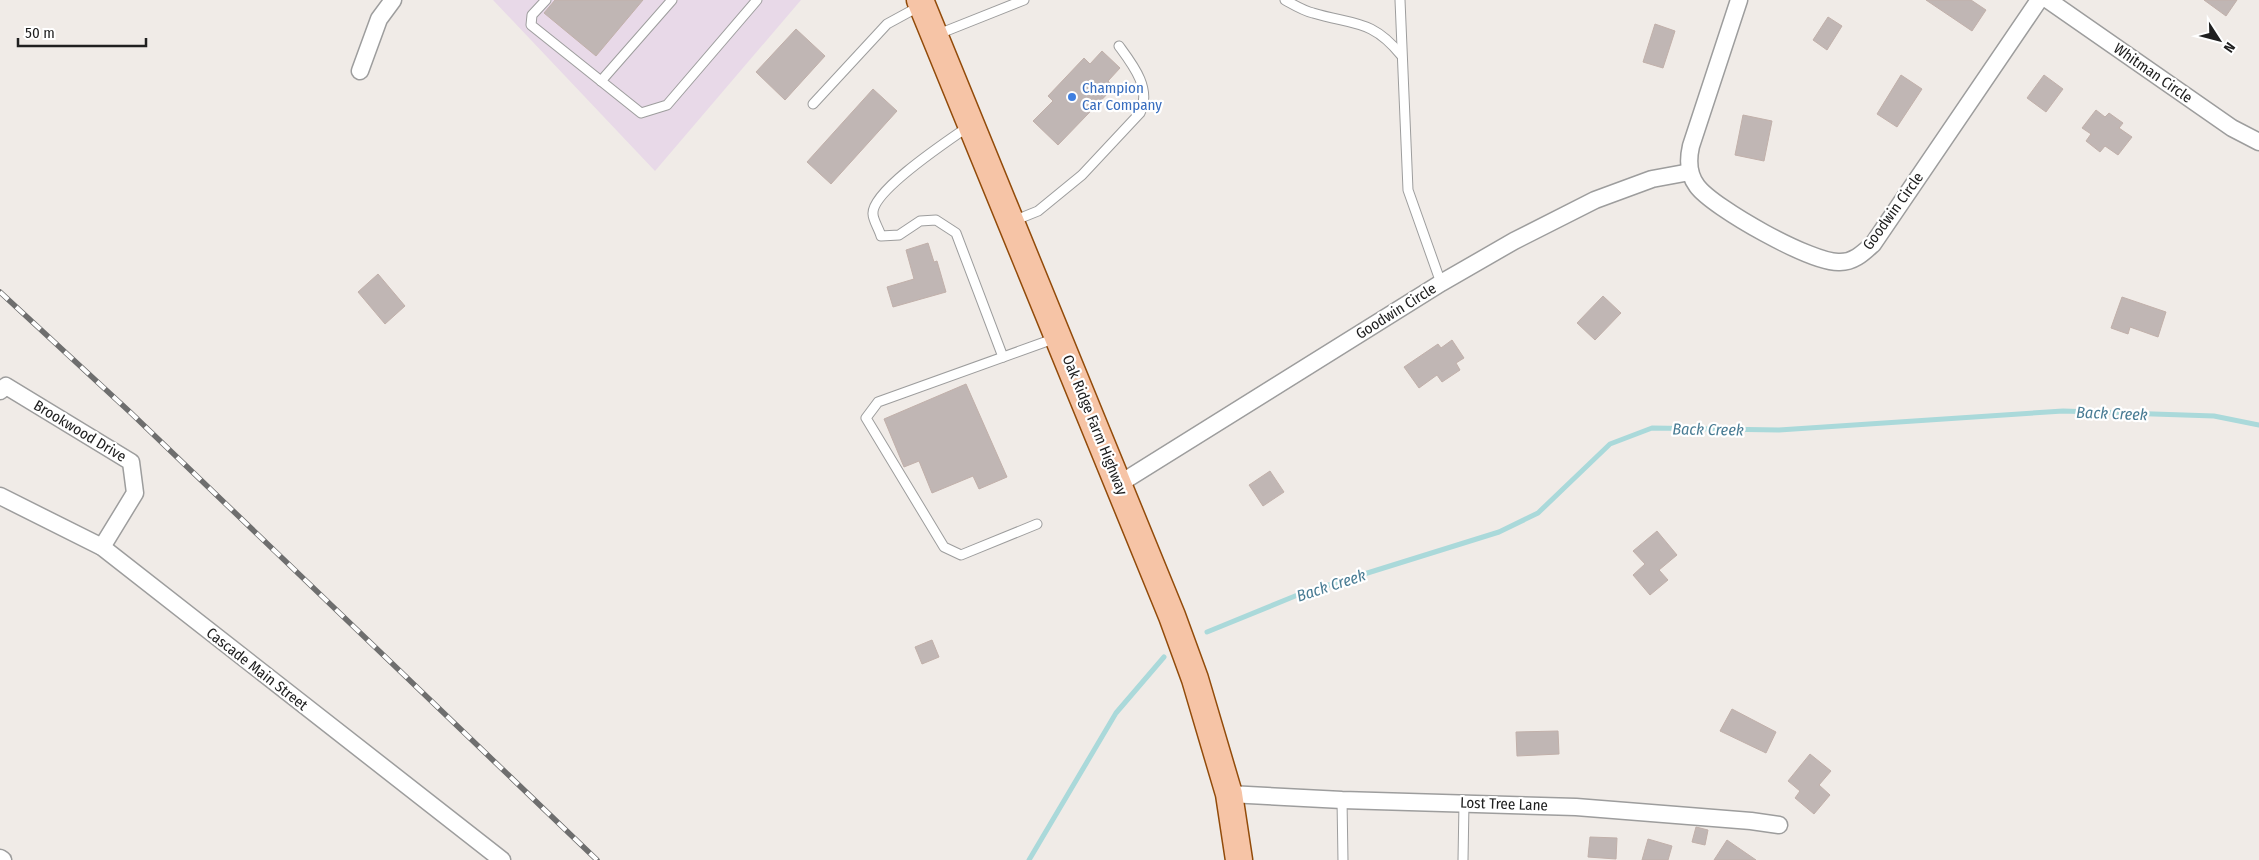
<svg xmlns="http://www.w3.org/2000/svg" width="2259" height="860" font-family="'Fira Sans Condensed',sans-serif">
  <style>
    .industrial { fill: #e8d9e8 }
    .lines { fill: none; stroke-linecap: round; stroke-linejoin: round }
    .stream { stroke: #aad9da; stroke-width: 5 }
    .building { fill: #c0b6b4; stroke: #c1b0aa }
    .service-casing { stroke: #9d9d9d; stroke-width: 11 }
    .minor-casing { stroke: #9d9d9d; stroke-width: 19 }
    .primary-casing { stroke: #924b0a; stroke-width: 29 }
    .service { stroke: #fff; stroke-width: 9 }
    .minor { stroke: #fff; stroke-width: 16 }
    .primary { stroke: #f6c4a6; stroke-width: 26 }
    .rail-casing { stroke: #6e6e6e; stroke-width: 5.5 }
    .rail { stroke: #fff; stroke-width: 4; stroke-dasharray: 11; stroke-linecap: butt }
    .shop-dot { fill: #3f7fe0; stroke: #fff; stroke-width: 2 }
    .labels { text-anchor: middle; stroke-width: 4.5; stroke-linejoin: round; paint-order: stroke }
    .street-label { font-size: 15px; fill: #202020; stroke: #fff }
    .shop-label { font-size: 15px; fill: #366cbe; stroke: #fff; text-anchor: start }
    .water-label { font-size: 16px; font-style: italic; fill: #487b93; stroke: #fff }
  </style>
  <rect width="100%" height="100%" fill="#f0ebe7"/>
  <polygon class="industrial" points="493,0 801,0 655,171"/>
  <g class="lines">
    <g class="stream">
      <polyline points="1207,632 1300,594 1499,532 1538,513 1610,444 1652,428 1779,430 2063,411 2214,416 2259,425"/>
      <polyline points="1029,860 1116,713 1164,657"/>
    </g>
  </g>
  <g class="building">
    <polygon points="555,0 643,0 596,56 544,13"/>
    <polygon points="1926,0 1971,0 1986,10 1972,31"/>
    <polygon points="2204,0 2237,0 2226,16"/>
    <polygon points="1828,17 1842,26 1827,50 1813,40"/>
    <polygon points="1655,24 1675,31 1663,68 1643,62"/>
    <polygon points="796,29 825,56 785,100 756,72"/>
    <polygon points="1102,51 1120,68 1108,81 1114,87 1058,145 1033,121 1053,101 1048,96 1084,58 1090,64"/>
    <polygon points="1901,75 1922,89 1897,127 1877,114"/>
    <polygon points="2044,75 2063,89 2046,112 2027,98"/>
    <polygon points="873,89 897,111 831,184 807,162"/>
    <polygon points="2096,110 2105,117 2109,113 2123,123 2119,128 2132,137 2118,155 2105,146 2100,152 2086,141 2091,134 2082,128"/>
    <polygon points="1743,115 1772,121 1764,161 1735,155"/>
    <polygon points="928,243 934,262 937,261 946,292 893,307 887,287 914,279 906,250"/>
    <polygon points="378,274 405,306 385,324 358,292"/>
    <polygon points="1603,296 1621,313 1595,340 1577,323"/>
    <polygon points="2122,297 2166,312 2158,337 2130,327 2128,334 2111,328"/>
    <polygon points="1452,340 1464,358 1456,363 1460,370 1442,382 1437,375 1419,388 1404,367 1438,344 1441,348"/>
    <polygon points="966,384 1007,477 979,489 973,476 932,493 919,461 904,467 884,419"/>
    <polygon points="1270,471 1284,492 1263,506 1249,485"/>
    <polygon points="1657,531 1677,555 1659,570 1668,580 1650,595 1633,575 1645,564 1633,551"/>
    <polygon points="932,640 939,657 922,664 915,647"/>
    <polygon points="1732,709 1776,732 1766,753 1720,731"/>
    <polygon points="1558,731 1559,754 1517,756 1516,732"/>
    <polygon points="1810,754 1831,771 1819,785 1830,795 1814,814 1795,798 1800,791 1788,781"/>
    <polygon points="1696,827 1708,830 1705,845 1692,842"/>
    <polygon points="1590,837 1617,838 1616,859 1588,857"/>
    <polygon points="1648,839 1672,846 1668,860 1642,860"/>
    <polygon points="1727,840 1756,860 1714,860"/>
  </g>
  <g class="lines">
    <g class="service-casing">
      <g id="service">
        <polyline points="546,0 532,15 531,25 641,113 667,105 757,0"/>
        <path d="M1285 0C1294 5 1304 11 1313 13 1353 25 1372 19 1401 55"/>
        <polyline points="1400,0 1408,190 1441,283"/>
        <polyline points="936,35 1024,0"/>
        <polyline points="601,81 672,0"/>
        <polyline points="813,104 887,24 920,6"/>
        <path d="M969 126C949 140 871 191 873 214 873 220 879 229 881 236L899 235 920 221 936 220 956 233 1003 357"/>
        <path d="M1013 221 1038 211 1082 175 1140 113C1152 89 1133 65 1119 46"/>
        <polyline points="1037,524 961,555 944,547 866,418 878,402 1056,338"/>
        <polyline points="1342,800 1343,860"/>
        <polyline points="1463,860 1464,803"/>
      </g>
    </g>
    <g class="minor-casing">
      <g id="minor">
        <path d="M1739 0 1691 146C1688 159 1688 174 1697 186 1713 208 1813 264 1840 262 1854 262 1863 253 1873 244L2039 0"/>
        <polyline points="2048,0 2232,128 2259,142"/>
        <polyline points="360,71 379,19 393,0"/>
        <polyline points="0,391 6,386 131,462 135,493 102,547"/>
        <polyline points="1119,484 1441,283 1514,241 1595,200 1652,179 1690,172"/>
        <polyline points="0,496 102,547 502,860"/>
        <polyline points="1229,794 1342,800 1576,807 1751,821 1779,825"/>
        <polyline points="0,858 3,860"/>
      </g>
    </g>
    <g class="primary-casing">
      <polyline id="primary" points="920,0 1172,616 1195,679 1229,794 1239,860"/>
    </g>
    <use href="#service" class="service"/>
    <use href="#minor" class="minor"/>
    <use href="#primary" class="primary"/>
    <g class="rail-casing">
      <polyline id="rail" points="0,292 131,413 597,860"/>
    </g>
    <use href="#rail" class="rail"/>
  </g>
  <circle class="shop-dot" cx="1072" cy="97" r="5"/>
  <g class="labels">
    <g class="street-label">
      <text transform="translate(2153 73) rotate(35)" y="5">Whitman Circle</text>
      <text transform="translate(1893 211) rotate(-54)" y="5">Goodwin Circle</text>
      <text transform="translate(1396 311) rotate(-32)" y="5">Goodwin Circle</text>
      <text transform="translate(1095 425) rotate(68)" y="5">Oak Ridge Farm Highway</text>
      <text transform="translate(80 431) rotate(31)" y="5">Brookwood Drive</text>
      <text transform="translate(257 669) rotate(38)" y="5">Cascade Main Street</text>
      <text transform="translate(1504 804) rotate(2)" y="5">Lost Tree Lane</text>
    </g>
    <g class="shop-label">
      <text x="1082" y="93">Champion<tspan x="1082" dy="17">Car Company</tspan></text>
    </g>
    <g class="water-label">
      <text transform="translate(2112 413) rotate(2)" y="6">Back Creek</text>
      <text transform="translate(1708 429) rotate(1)" y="6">Back Creek</text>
      <text transform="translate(1331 585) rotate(-18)" y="6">Back Creek</text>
    </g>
  </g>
  <g transform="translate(2219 40) rotate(126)" stroke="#ffffff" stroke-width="4" paint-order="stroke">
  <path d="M0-4L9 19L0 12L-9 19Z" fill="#202020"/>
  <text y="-8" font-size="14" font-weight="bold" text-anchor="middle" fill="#202020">N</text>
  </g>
  <path d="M18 38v8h128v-8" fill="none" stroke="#202020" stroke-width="2.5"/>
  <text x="25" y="38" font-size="15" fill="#202020" stroke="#ffffff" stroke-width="4" paint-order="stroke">50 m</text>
</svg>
